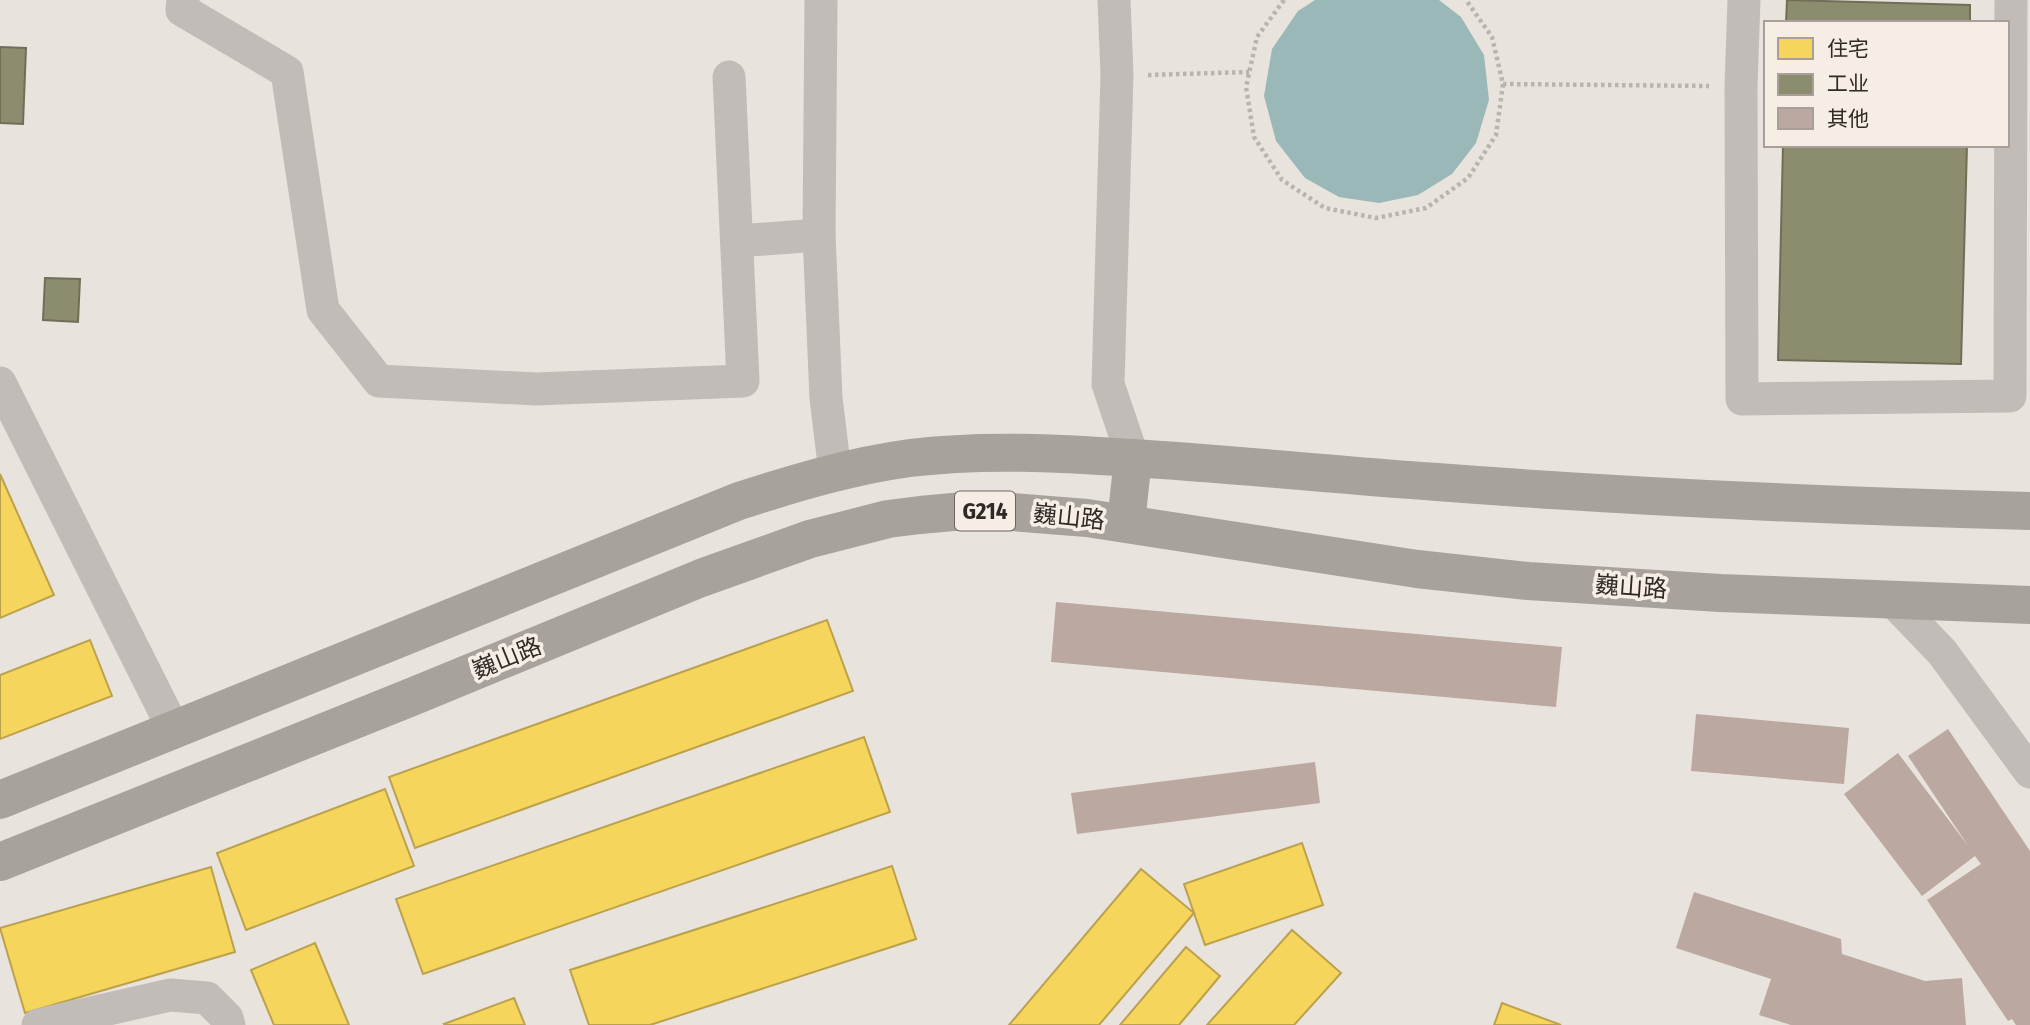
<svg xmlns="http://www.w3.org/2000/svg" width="2030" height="1025" font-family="'Fira Sans Condensed','Noto Sans SC',sans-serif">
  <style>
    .water { fill: #9bb8b8 }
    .homes { fill: #f6d55c; stroke: #bba14c; stroke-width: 2 }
    .industry { fill: #8c8c6e; stroke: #716e58; stroke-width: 2 }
    .building { fill: #bba8a0 }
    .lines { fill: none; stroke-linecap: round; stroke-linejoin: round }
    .path { stroke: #bab4af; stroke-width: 4.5; stroke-dasharray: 3.5 3.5; stroke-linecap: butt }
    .minor { stroke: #c1bcb7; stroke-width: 33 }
    .highway { stroke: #a8a29c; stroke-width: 38 }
    .labels { text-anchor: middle; stroke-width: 7; stroke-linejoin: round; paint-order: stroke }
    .shield { fill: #f6eee4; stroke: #6c645f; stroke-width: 2 }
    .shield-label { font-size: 23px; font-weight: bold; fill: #312926 }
    .street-label { font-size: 24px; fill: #312926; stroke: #f6eee4 }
  </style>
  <rect width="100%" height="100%" fill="#e9e3dd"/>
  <polygon class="water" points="1315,0 1439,0 1461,17 1484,55 1489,100 1476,143 1452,174 1418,195 1379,203 1339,197 1305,178 1276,141 1264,96 1272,49 1298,11"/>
  <g class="homes">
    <polygon points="0,474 54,595 0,618"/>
    <polygon points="827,620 853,691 415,848 389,777"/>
    <polygon points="90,640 112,696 0,739 0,675"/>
    <polygon points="864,737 890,812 423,974 396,899"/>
    <polygon points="385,789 414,866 246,930 217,853"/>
    <polygon points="1302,843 1323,905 1205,945 1184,884"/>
    <polygon points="892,866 916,939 650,1025 589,1025 570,970"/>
    <polygon points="211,867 235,952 25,1013 0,928"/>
    <polygon points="1141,869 1194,913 1099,1025 1009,1025"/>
    <polygon points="1292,930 1341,973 1294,1025 1207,1025"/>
    <polygon points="315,943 349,1025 274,1025 251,970"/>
    <polygon points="1186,947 1220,976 1179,1025 1120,1025"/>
    <polygon points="514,998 525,1025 445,1025 444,1024"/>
    <polygon points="1502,1003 1561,1025 1494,1025"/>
  </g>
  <g class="industry">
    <polygon points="1787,0 1970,5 1970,23 1786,23"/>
    <polygon points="0,47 26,48 23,124 0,123"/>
    <polygon points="1783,145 1967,145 1961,364 1778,360"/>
    <polygon points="45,278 80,279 78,322 43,320"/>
  </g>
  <g class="building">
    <polygon points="1056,602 1562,647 1556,707 1051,662"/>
    <polygon points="1696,714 1849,728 1844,784 1691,771"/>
    <polygon points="1948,729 2030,851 2030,1025 2016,1025 2012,1019 2008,1021 1927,900 1981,864 1975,856 1922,896 1844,794 1898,753 1969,847 1908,756"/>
    <polygon points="1315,762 1320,803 1077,834 1071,793"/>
    <polygon points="1694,892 1841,939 1842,954 1925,981 1962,978 1966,1025 1791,1025 1759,1015 1771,979 1676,948"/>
  </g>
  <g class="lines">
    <g class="path">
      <polyline points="1284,0 1257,37 1246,87 1254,137 1282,180 1325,208 1376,218 1426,208 1468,178 1496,135 1503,84 1492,37 1466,0"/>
      <polyline points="1148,75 1249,72"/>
      <polyline points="1503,84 1709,86"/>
    </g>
    <g class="minor">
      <polyline points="183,0 182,10 287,72 323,310 379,381 536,389 743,381 729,77"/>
      <polyline points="821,0 819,235 826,398 835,472"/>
      <polyline points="1114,0 1117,75 1108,384 1133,458"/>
      <polyline points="1744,0 1741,87 1742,399 2010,396 2011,0"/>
      <polyline points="737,241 819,235"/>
      <polyline points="0,383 174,730"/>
      <polyline points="1893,601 1942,652 2030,772"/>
      <polyline points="38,1025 170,995 207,998 227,1018 229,1025"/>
    </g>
    <g class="highway">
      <polyline points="1126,523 1133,458"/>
      <path d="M0 800 739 501C795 483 851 466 910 458 983 449 1058 453 1131 458 1233 464 1335 475 1437 482 1634 497 1832 506 2030 511"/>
      <polyline points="0,862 414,696 701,578 810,539 888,519 920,515 964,511 1011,512 1087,518 1417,569 1528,581 1720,593 2030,605"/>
    </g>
  </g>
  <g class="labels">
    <rect class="shield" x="955" y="491.5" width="60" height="39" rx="5"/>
    <g class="shield-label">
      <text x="985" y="519">G214</text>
    </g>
    <g class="street-label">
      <text transform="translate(1069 517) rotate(6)" y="8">巍山路</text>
      <text transform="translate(1631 587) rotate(4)" y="8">巍山路</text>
      <text transform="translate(507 658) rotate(-22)" y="8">巍山路</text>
    </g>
  </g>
  <rect x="1764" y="21" width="245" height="126" fill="#f6eee4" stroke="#a79f98" stroke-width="2"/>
  <rect x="1778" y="38" width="35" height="21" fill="#f6d55c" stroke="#a79f98" stroke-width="2"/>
  <text x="1827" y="56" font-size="21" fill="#312926">住宅</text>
  <rect x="1778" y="74" width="35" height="21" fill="#8c8c6e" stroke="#a79f98" stroke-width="2"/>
  <text x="1827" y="91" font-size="21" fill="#312926">工业</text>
  <rect x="1778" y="108" width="35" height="21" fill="#bba8a0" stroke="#a79f98" stroke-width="2"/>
  <text x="1827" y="126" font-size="21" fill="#312926">其他</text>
</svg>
